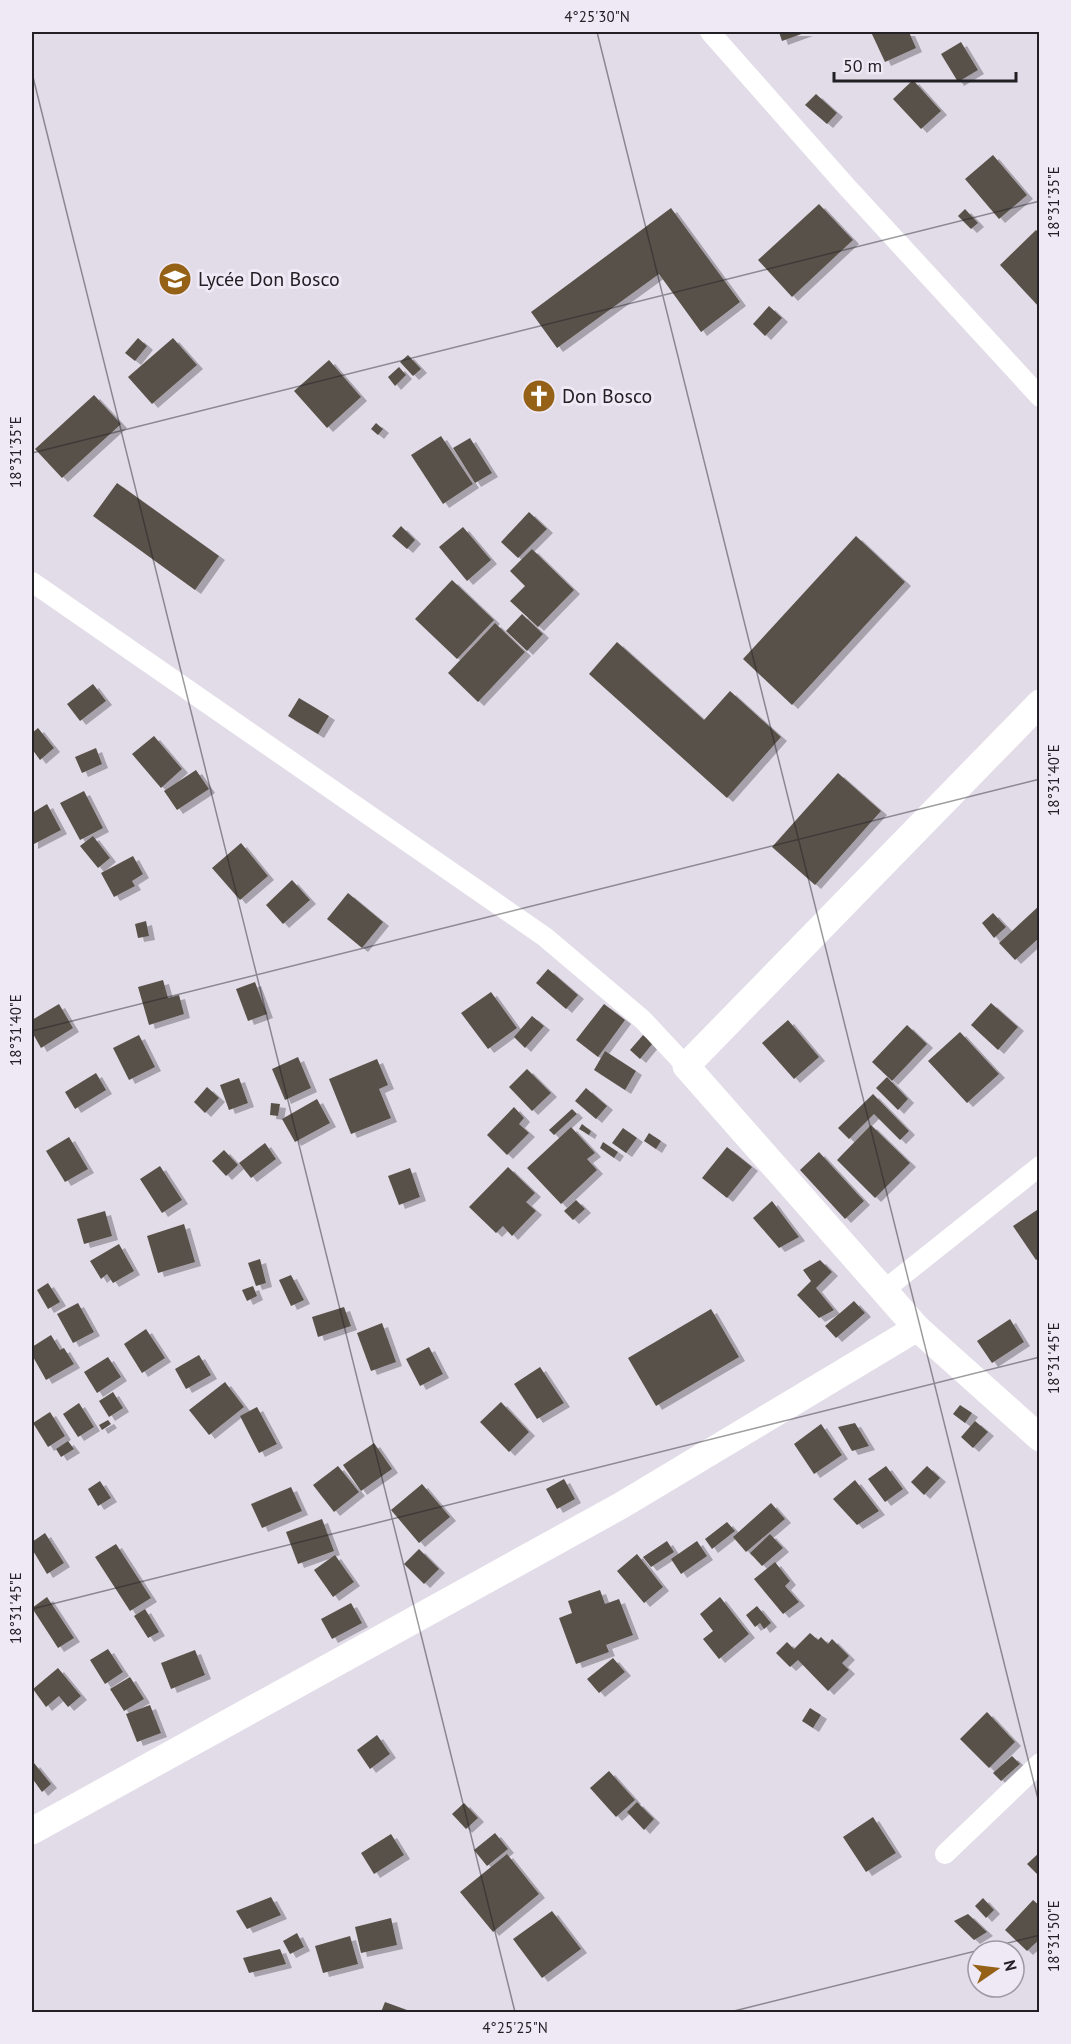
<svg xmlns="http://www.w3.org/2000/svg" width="1071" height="2044" font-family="'PT Sans',sans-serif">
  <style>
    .building { fill: #595148; filter: url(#shadow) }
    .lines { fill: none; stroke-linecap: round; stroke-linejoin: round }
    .street { stroke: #fff; stroke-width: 20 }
    .secondary { stroke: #fff; stroke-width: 27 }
    .ticks { fill: none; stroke: #222024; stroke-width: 1.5; stroke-opacity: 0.45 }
    .labels { text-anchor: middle; stroke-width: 6; stroke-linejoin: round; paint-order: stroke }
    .poi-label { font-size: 20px; fill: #222024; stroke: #efe9f6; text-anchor: start }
    .neatline { fill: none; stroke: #222024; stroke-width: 2 }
    .ticks-label { font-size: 15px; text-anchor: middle; fill: #222024 }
  </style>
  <defs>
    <filter id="shadow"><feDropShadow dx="6" dy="4" stdDeviation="0" flood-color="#0004"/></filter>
  </defs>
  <rect width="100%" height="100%" fill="#e2dce9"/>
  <g class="building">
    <polygon points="779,32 807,32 782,41"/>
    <polygon points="871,32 909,32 916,48 885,62"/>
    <polygon points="961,42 978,70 958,82 941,54"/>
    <polygon points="913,80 941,111 921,129 893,99"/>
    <polygon points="816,94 837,113 827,124 805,105"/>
    <polygon points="993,155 1027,195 999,219 965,179"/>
    <polygon points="819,204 853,240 792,297 758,260"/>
    <polygon points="671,208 740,302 701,332 659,274 557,348 531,312"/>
    <polygon points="965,209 978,223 971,229 958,216"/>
    <polygon points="1036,230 1040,234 1040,308 1000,265"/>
    <polygon points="769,306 782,318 765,336 753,324"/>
    <polygon points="138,338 147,346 135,361 125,353"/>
    <polygon points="173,338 197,365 152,404 128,377"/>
    <polygon points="408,355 421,369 413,376 400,362"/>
    <polygon points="329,360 361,397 327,428 294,391"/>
    <polygon points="399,367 406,375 395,386 388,377"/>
    <polygon points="94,395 121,424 62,478 35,449"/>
    <polygon points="376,423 383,429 378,435 371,429"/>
    <polygon points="441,436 473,484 443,504 411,455"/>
    <polygon points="470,438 492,473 475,483 453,448"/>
    <polygon points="117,483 219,556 195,590 93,516"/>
    <polygon points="529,512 547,529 518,558 501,542"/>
    <polygon points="401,526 415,540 407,549 392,536"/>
    <polygon points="463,527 491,560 467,581 439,547"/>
    <polygon points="856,536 905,582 792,705 743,659"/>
    <polygon points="532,549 574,590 538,627 510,601 525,586 510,571"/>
    <polygon points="452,580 494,620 457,659 415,619"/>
    <polygon points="522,614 543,634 527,651 506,631"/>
    <polygon points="495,623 525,652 478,702 448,673"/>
    <polygon points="617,642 704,720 730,691 781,737 727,798 589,674"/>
    <polygon points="93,684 106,701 80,721 67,704"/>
    <polygon points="299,698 329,716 318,734 288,716"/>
    <polygon points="38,728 54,748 40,760 32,749 32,733"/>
    <polygon points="154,736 182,769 161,788 132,754"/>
    <polygon points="96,748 102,764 82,773 75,757"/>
    <polygon points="196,770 209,789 177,810 164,791"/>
    <polygon points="838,773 881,811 815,885 772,847"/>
    <polygon points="84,791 103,828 80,840 60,803"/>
    <polygon points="47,804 61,830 32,845 32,813"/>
    <polygon points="93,836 110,858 98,868 80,846"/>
    <polygon points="241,843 268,876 240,900 212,868"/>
    <polygon points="133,856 143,874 132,881 135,886 114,897 101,873"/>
    <polygon points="292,880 310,900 283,924 266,905"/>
    <polygon points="348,893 383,922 362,948 327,919"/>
    <polygon points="1040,905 1040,937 1015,960 999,943"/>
    <polygon points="993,913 1006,927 994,938 982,923"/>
    <polygon points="146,921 149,936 138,938 135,924"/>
    <polygon points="548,969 578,995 566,1009 536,983"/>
    <polygon points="163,980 168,998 179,995 184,1014 149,1025 138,987"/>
    <polygon points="255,982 267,1014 248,1021 236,989"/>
    <polygon points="491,992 517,1028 488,1049 461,1013"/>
    <polygon points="991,1003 1018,1027 998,1050 971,1025"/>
    <polygon points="59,1004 73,1028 41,1048 32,1032 32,1020"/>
    <polygon points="604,1004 625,1020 598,1057 576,1040"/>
    <polygon points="532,1016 544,1026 525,1048 514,1037"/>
    <polygon points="788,1020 819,1057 794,1079 762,1043"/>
    <polygon points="907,1025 927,1044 892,1081 872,1062"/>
    <polygon points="960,1032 999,1074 967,1103 928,1061"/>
    <polygon points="139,1035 155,1067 129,1080 113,1048"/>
    <polygon points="643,1035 653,1043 640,1059 630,1050"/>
    <polygon points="605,1051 636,1071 625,1090 594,1070"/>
    <polygon points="298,1057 311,1088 285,1100 272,1069"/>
    <polygon points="377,1059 388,1085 379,1089 391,1118 351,1134 329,1079"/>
    <polygon points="527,1069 551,1093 532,1111 509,1087"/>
    <polygon points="96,1073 106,1090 75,1109 65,1092"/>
    <polygon points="887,1077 908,1099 898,1110 876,1088"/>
    <polygon points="239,1078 248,1103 229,1110 220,1085"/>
    <polygon points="207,1087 219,1098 205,1113 194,1102"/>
    <polygon points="586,1088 607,1106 596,1119 575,1101"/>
    <polygon points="873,1094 909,1131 900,1140 874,1114 849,1139 838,1128"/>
    <polygon points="317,1099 330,1123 295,1142 282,1119"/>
    <polygon points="271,1103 280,1104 278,1116 270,1115"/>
    <polygon points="514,1107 524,1118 519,1124 529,1133 507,1155 487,1135"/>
    <polygon points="572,1109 577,1114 554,1135 549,1130"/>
    <polygon points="582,1124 591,1131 589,1135 579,1129"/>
    <polygon points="871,1125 910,1163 875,1198 837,1160"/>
    <polygon points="571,1127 595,1153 587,1159 597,1170 561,1204 527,1168"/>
    <polygon points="623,1128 637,1138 626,1153 612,1143"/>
    <polygon points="649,1133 661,1141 656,1149 644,1141"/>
    <polygon points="69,1137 88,1169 65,1182 46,1151"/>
    <polygon points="603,1142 618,1152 614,1158 600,1148"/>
    <polygon points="265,1143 276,1159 251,1178 239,1163"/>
    <polygon points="727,1147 752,1167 727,1198 702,1178"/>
    <polygon points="224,1150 238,1165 226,1176 212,1161"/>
    <polygon points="819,1152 864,1201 845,1219 800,1170"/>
    <polygon points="160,1166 182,1200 162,1213 140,1179"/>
    <polygon points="508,1167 535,1193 526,1202 536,1211 512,1236 503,1226 496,1233 469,1207"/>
    <polygon points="410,1168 420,1197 399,1205 388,1176"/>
    <polygon points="576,1200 585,1209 573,1220 564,1211"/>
    <polygon points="772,1201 799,1237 779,1248 753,1218"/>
    <polygon points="1037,1210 1040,1214 1040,1258 1036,1260 1013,1226"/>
    <polygon points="105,1211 112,1236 84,1244 77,1219"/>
    <polygon points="184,1224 195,1262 158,1273 147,1236"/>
    <polygon points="119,1244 134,1271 113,1283 107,1274 101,1279 90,1261"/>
    <polygon points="260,1259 266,1283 256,1286 248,1263"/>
    <polygon points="820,1260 832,1272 816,1288 834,1310 819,1318 797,1295 811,1281 803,1270"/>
    <polygon points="291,1275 304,1300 291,1306 279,1280"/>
    <polygon points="48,1283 60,1302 48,1309 37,1290"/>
    <polygon points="253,1286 257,1296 247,1301 242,1290"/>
    <polygon points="854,1301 865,1313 836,1338 825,1326"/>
    <polygon points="78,1303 94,1332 73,1343 57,1314"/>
    <polygon points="344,1307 351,1326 318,1337 312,1317"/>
    <polygon points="711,1309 739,1357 656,1406 628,1358"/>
    <polygon points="1010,1319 1024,1342 992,1363 977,1341"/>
    <polygon points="382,1323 396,1362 371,1371 357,1333"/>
    <polygon points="146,1329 165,1358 142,1373 124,1344"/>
    <polygon points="51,1335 60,1350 64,1348 74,1364 46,1380 32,1355 32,1347"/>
    <polygon points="429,1347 443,1374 420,1386 406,1359"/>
    <polygon points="199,1355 211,1375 186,1389 175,1369"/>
    <polygon points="108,1357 121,1377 97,1393 84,1372"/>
    <polygon points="540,1367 564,1403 537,1419 514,1384"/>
    <polygon points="225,1382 244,1407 209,1435 189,1410"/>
    <polygon points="113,1392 123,1408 109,1417 99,1401"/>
    <polygon points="501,1402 529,1432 509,1452 480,1422"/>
    <polygon points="79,1403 94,1427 78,1437 63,1414"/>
    <polygon points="960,1405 972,1413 965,1423 953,1414"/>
    <polygon points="257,1407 277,1444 259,1453 240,1416"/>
    <polygon points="50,1412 65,1436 48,1447 33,1423"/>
    <polygon points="108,1420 111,1424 102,1430 99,1425"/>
    <polygon points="975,1421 988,1432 973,1448 961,1437"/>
    <polygon points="855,1423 869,1446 852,1451 838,1427"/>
    <polygon points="821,1424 842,1455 814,1474 794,1444"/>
    <polygon points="68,1441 74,1449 61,1457 56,1449"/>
    <polygon points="374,1443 392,1469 361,1491 343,1465"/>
    <polygon points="338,1466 359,1492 334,1512 313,1485"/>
    <polygon points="886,1466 903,1489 885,1502 868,1479"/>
    <polygon points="927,1466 940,1478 924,1495 911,1482"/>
    <polygon points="564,1479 575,1499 557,1509 546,1489"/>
    <polygon points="855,1480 879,1511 857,1525 833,1499"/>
    <polygon points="100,1481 111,1498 98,1506 88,1489"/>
    <polygon points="422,1484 450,1517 419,1543 391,1510"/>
    <polygon points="291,1487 302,1511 262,1528 251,1504"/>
    <polygon points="771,1503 785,1519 746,1552 733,1537"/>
    <polygon points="322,1519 334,1551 298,1564 286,1532"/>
    <polygon points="727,1522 735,1531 712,1549 705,1539"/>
    <polygon points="45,1533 64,1563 47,1574 32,1549 32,1542"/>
    <polygon points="770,1534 783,1548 762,1566 750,1553"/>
    <polygon points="667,1541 674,1552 651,1567 643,1557"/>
    <polygon points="697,1541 707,1556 681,1574 671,1559"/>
    <polygon points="116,1544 151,1598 130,1611 95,1557"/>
    <polygon points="419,1549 439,1569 424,1584 404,1564"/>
    <polygon points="637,1554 663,1587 644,1603 617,1571"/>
    <polygon points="335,1555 354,1582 333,1597 314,1570"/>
    <polygon points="775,1562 790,1581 785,1586 799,1602 783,1614 754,1579"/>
    <polygon points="600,1590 605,1604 619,1599 633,1635 606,1645 609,1652 576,1664 559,1618 572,1613 568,1601"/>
    <polygon points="47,1597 74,1638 58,1648 32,1608"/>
    <polygon points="720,1597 749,1634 719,1659 703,1639 713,1631 700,1614"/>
    <polygon points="351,1603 362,1623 332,1639 321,1619"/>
    <polygon points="757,1606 771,1623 764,1629 760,1623 755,1627 746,1615"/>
    <polygon points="145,1609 159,1632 148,1638 134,1616"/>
    <polygon points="810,1633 818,1640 821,1637 828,1644 832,1639 849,1656 842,1663 849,1670 828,1691 798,1660 790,1667 776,1653 787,1642 794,1649"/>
    <polygon points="108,1649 123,1672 105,1684 90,1660"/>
    <polygon points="195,1650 205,1675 171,1689 161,1663"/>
    <polygon points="613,1658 625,1672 599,1693 587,1679"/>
    <polygon points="58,1668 81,1696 68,1707 59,1696 46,1707 33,1689"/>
    <polygon points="130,1677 144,1699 124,1711 110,1689"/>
    <polygon points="150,1705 161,1733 137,1742 126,1714"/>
    <polygon points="810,1708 821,1715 813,1728 802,1721"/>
    <polygon points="987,1712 1015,1742 989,1768 960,1739"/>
    <polygon points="377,1735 390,1754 370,1769 357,1750"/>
    <polygon points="1012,1756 1020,1764 1001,1781 993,1773"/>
    <polygon points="34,1763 51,1784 42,1792 32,1778 32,1766"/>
    <polygon points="609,1771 635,1800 616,1817 590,1788"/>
    <polygon points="637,1802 654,1819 644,1830 627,1812"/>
    <polygon points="464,1803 478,1818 466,1829 452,1814"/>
    <polygon points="873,1817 896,1853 866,1872 843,1837"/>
    <polygon points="495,1833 508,1849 487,1866 474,1850"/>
    <polygon points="391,1834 404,1855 374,1874 361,1853"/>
    <polygon points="1040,1852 1040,1877 1027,1864"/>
    <polygon points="507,1854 539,1894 493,1932 460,1892"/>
    <polygon points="271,1897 281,1915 247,1929 236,1911"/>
    <polygon points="983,1898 994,1910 986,1918 975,1906"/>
    <polygon points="1033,1900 1040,1906 1040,1939 1027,1951 1005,1930"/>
    <polygon points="552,1911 581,1949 542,1978 513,1939"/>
    <polygon points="968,1914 987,1932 974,1940 954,1921"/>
    <polygon points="391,1918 397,1945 361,1953 355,1927"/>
    <polygon points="297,1933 304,1947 290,1954 283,1941"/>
    <polygon points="350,1936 358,1964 323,1973 315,1946"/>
    <polygon points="280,1949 286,1964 249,1973 243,1958"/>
    <polygon points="385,2002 407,2010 407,2012 381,2012"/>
  </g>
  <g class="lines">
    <g class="street">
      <polyline points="710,32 847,187 1040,397"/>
      <polyline points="32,582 545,937 643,1020 686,1066"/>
      <polyline points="883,1291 1040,1166"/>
      <polyline points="945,1854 1040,1763"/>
    </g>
    <g class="secondary">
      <polyline points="1040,703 686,1066 917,1328 1040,1438"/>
      <polyline points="32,1831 622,1505 917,1328"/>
    </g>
  </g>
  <path class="ticks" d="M597 32 1040 1807M32 73 515 2012M32 453 1040 201M32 1031 1040 779M32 1609 1040 1357M730 2012 1040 1935"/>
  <defs>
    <g id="school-disc" transform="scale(1.725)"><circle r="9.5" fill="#956116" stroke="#efe9f6"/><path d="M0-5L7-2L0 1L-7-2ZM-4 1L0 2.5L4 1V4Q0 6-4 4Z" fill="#fff"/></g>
    <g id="church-disc" transform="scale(1.725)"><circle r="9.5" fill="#956116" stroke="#efe9f6"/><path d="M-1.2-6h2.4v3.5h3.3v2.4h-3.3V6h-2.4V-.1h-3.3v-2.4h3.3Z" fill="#fff"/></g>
  </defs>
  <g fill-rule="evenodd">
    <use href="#school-disc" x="175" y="279"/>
    <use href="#church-disc" x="539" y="396"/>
  </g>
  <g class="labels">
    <g class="poi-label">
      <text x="198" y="286">Lycée Don Bosco</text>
      <text x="562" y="403">Don Bosco</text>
    </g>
  </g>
  <rect width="1071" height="2044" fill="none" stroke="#efe9f6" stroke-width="66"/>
  <g transform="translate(996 1969) rotate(76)"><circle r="28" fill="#efe9f6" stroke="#9d99a2" stroke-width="1.5"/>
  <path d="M0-4.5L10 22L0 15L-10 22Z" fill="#956116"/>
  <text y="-9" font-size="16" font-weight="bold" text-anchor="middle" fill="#222024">N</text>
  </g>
  <path d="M834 72v9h182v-9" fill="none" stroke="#222024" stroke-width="3"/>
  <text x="843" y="72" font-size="18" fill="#222024" stroke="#efe9f6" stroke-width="4.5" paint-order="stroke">50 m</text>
  <rect x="33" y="33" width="1005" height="1978" class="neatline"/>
  <g class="ticks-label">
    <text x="597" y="22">4°25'30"N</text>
    <text transform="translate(1054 202) rotate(-90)" y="5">18°31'35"E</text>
    <text transform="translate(16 452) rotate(-90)" y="5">18°31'35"E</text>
    <text transform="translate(1054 780) rotate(-90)" y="5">18°31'40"E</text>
    <text transform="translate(16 1030) rotate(-90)" y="5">18°31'40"E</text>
    <text transform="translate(1054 1358) rotate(-90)" y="5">18°31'45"E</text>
    <text transform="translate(16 1608) rotate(-90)" y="5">18°31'45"E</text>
    <text transform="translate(1054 1936) rotate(-90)" y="5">18°31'50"E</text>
    <text x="515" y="2033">4°25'25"N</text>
  </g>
</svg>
